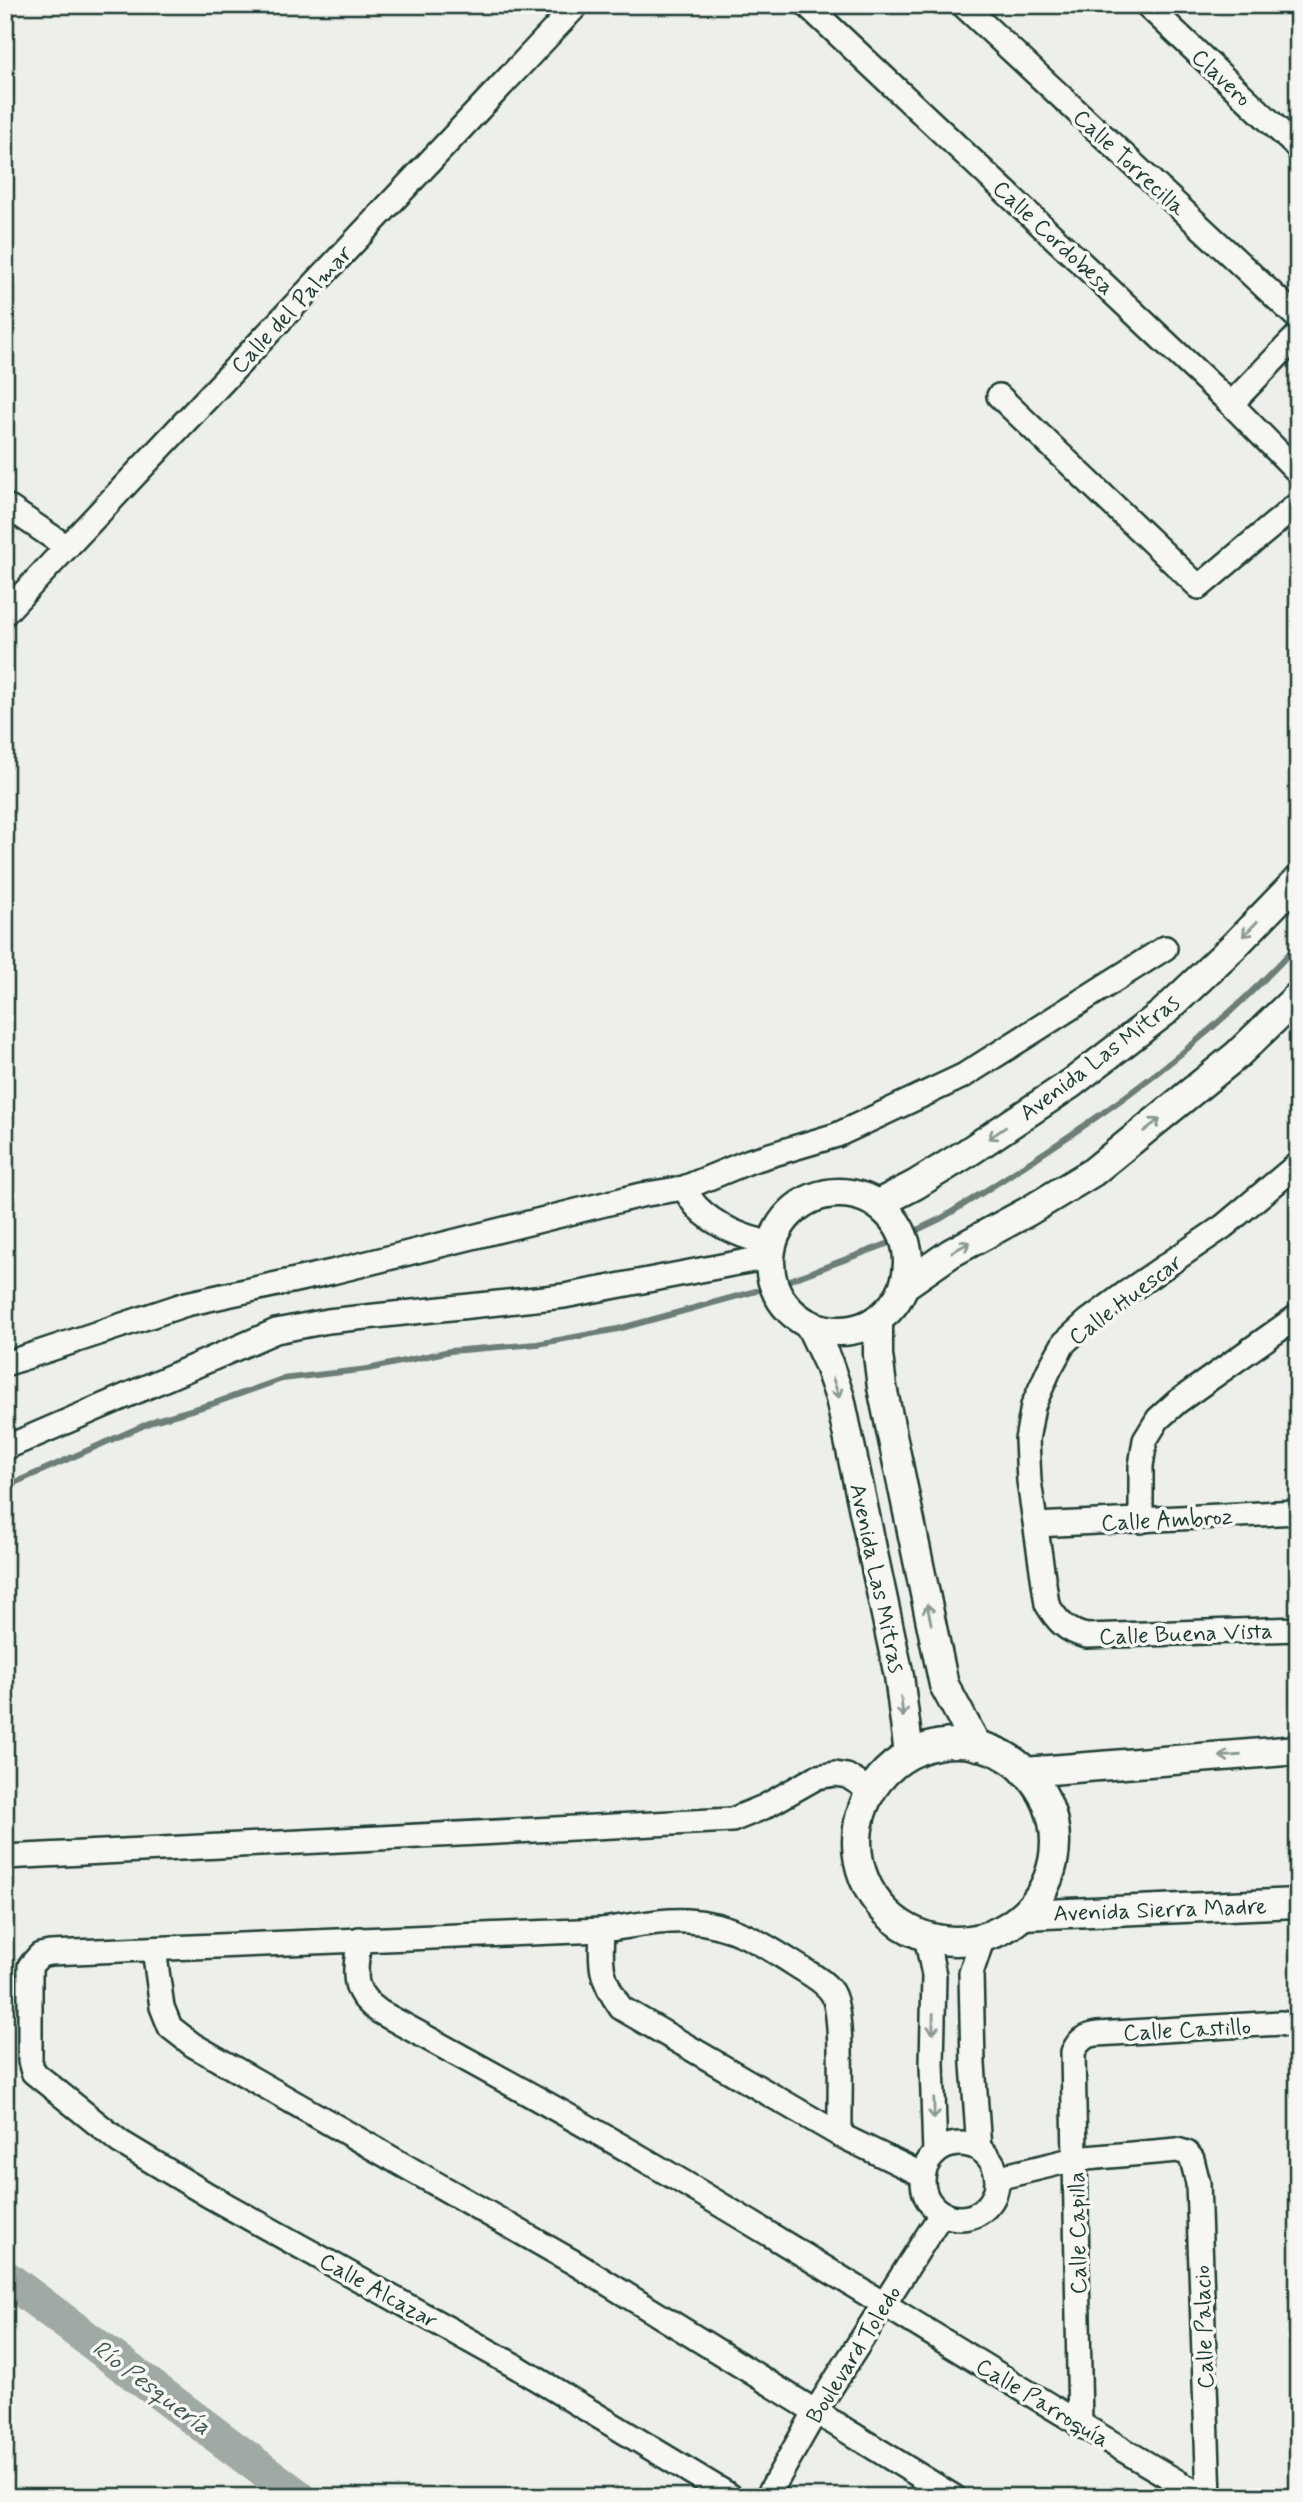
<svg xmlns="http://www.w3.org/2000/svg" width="1303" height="2502" font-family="Mynerve,sans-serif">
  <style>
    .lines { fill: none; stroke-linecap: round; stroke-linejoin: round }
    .stream { stroke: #6c7e77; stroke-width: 6 }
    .river { stroke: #9faaa4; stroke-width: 35 }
    .minor-casing { stroke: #1f3d34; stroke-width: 28 }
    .tertiary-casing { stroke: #1f3d34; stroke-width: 33 }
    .minor { stroke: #f6f6f2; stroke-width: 23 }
    .tertiary { stroke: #f6f6f2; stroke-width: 28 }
    .oneway { stroke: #8a9a93 }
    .labels { text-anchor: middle; stroke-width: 7; stroke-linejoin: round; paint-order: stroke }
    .street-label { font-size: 23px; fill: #1f3d34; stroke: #f6f6f2 }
    .water-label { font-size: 24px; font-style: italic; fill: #3f5850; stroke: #f6f6f2 }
  </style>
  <rect width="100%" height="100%" fill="#edefea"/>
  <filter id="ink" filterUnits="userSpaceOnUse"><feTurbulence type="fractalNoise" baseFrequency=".0143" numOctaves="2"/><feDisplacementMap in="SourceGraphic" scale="14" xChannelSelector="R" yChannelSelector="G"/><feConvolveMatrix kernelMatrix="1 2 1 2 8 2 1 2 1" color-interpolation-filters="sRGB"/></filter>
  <g filter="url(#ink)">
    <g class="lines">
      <g class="stream">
        <path d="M919 1229 942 1218C1069 1139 1197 1056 1298 944"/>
        <polyline points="790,1280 887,1244"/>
        <polyline points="5,1487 156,1420 212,1404 282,1379 368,1369 450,1351 537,1344 618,1329 756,1291"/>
      </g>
      <polyline class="river" points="5,2277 299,2497"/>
      <g class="minor-casing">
        <g id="minor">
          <polyline points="807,5 1231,404 1298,472"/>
          <polyline points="963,5 1298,318"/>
          <polyline points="1147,5 1298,148"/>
          <polyline points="999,396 1199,587 1298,504"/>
          <polyline points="1231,404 1298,335"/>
          <polyline points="5,505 67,547"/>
          <polyline points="5,613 577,5"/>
          <path d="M1298 1164 1224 1226 1126 1293 1087 1322 1064 1343 1049 1370 1033 1406 1027 1440 1029 1481 1047 1604C1057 1621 1067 1632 1087 1636L1298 1629"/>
          <polyline points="684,1188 750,1161 837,1135 963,1076 1165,948"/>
          <path d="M5 1364 186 1304 332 1272 641 1195 684 1188C688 1194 692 1202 697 1207 715 1226 746 1239 771 1243"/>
          <polyline points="5,1448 276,1331 328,1321 564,1296 769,1257"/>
          <polyline points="1141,1521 1141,1466 1145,1440 1158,1419 1177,1402 1298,1316"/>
          <polyline points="1036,1525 1298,1512"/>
          <polyline points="5,1857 732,1820 764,1807 817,1777 835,1774 847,1776 871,1791"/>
          <path d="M602 1930C600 1966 600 1978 621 2008L840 2135 923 2175"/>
          <polyline points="926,1936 934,1975 932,2064 935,2154"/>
          <path d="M359 1939C356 1973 348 1990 380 2012 471 2062 562 2111 652 2164 837 2272 1017 2390 1204 2497"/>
          <polyline points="154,1949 162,2007 170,2027 193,2045 573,2262 954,2497"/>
          <circle cx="960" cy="2181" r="37"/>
          <polyline points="979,2149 973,2064 971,1973 983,1937"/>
          <polyline points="997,2178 1075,2159 1177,2150 1187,2153 1192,2159 1198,2183 1209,2497"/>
          <path d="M1080 2426 1073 2052C1079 2040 1084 2036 1097 2034L1281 2023 1298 2027"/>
          <path d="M732 2497 517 2367 208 2195 120 2142 33 2072 30 2061V1966L40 1955 50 1953 602 1930C629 1927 660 1919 688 1921 729 1923 762 1943 796 1965 808 1973 827 1982 833 1995 844 2019 839 2105 840 2135"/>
          <polyline points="767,2497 816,2411 942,2213"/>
        </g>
      </g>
      <g class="tertiary-casing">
        <g id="tertiary">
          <circle cx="839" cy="1262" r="69"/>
          <polyline points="878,1204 915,1185 967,1153 1072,1083 1163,1013 1234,946 1298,880"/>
          <polyline points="905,1285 951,1253 1027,1212 1093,1172 1237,1055 1298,996"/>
          <polyline points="878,1319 878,1355 882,1387 944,1685 977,1746"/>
          <polyline points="810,1325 828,1363 840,1398 899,1676 909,1754"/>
          <circle cx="956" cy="1842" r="99"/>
          <polyline points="1025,1772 1298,1750"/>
          <polyline points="1023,1915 1298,1903"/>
        </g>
      </g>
      <use href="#minor" class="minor"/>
      <use href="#tertiary" class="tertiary"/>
    </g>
    <defs><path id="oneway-shaft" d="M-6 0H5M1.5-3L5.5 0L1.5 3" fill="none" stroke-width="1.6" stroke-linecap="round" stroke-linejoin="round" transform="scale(1.75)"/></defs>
    <g class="oneway">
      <use href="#oneway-shaft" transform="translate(1250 929) rotate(134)"/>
      <use href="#oneway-shaft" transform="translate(1152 1125) rotate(-38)"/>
      <use href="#oneway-shaft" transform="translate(997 1133) rotate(146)"/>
      <use href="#oneway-shaft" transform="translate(961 1247) rotate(-28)"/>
      <use href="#oneway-shaft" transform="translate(836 1388) rotate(72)"/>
      <use href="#oneway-shaft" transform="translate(929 1614) rotate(-102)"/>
      <use href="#oneway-shaft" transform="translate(902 1707) rotate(83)"/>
      <use href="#oneway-shaft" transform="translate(1230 1756) rotate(176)"/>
      <use href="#oneway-shaft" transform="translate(933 2024) rotate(91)"/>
      <use href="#oneway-shaft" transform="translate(934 2109) rotate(89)"/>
    </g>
  </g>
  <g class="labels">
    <g class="street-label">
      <text transform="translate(1222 77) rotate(43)" y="8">Clavero</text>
      <text transform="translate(1130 162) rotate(43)" y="8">Calle Torrecilla</text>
      <text transform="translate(1054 237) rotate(43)" y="8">Calle Cordobesa</text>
      <text transform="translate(291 309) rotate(-47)" y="8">Calle del Palmar</text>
      <text transform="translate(1099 1057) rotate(-37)" y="8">Avenida Las Mitras</text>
      <text transform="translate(1125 1299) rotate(-37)" y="8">Calle Huescar</text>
      <text transform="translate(1167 1519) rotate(-3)" y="8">Calle Ambroz</text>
      <text transform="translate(878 1578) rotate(78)" y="8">Avenida Las Mitras</text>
      <text transform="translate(1186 1633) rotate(-2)" y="8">Calle Buena Vista</text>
      <text transform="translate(1160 1909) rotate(-2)" y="8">Avenida Sierra Madre</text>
      <text transform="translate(1187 2029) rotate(-3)" y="8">Calle Castillo</text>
      <text transform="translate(1077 2233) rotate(-91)" y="8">Calle Capilla</text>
      <text transform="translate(379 2290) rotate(29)" y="8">Calle Alcazar</text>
      <text transform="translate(1203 2327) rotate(-92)" y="8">Calle Palacio</text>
      <text transform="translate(853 2354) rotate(-58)" y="8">Boulevard Toledo</text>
      <text transform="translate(1043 2402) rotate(31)" y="8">Calle Parroquía</text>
    </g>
    <g class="water-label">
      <text transform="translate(152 2387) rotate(37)" y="8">Río Pesquería</text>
    </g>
  </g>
  <rect width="1303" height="2502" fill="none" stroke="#f6f6f2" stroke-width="28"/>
  <rect x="14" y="14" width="1275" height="2474" fill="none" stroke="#1f3d34" stroke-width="2.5" filter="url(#ink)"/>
</svg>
